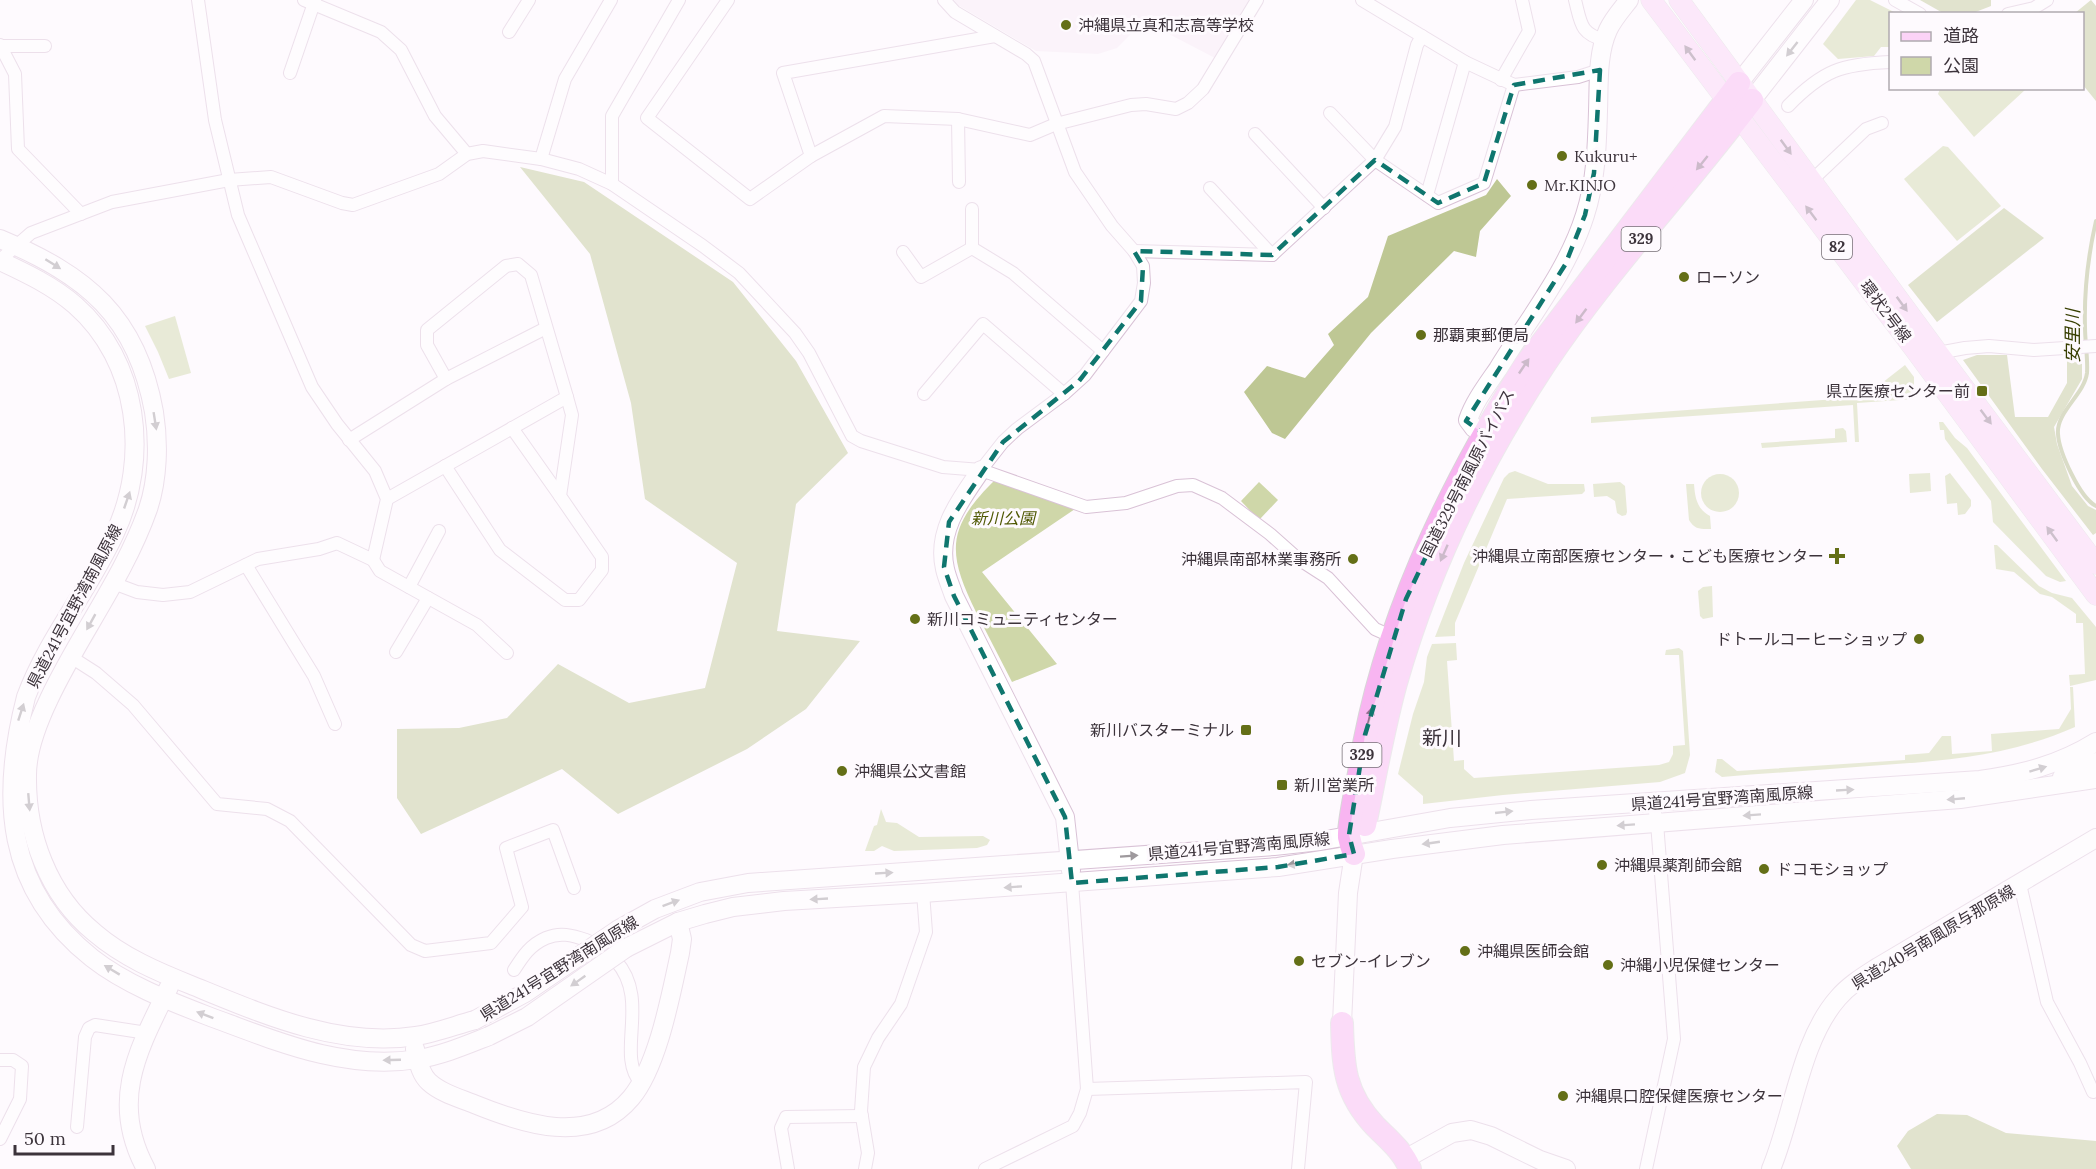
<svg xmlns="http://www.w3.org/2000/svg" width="2096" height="1169" font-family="Lora,'Noto Sans JP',serif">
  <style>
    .built { fill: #f8ecf6 }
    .green { fill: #cfd7a9 }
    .forest { fill: #bec794 }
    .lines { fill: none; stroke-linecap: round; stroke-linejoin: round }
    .stream { stroke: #afb885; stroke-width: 4 }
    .street-casing { stroke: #d9c2d6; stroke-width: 14 }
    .secondary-casing { stroke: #d9c2d6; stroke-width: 20 }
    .primary-casing { stroke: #d8d6d8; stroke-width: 21 }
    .highway-casing { stroke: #d8d6d8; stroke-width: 24 }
    .street { stroke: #fff; stroke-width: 12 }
    .secondary { stroke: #fff; stroke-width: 18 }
    .primary { stroke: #fbd3f7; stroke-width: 20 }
    .highway { stroke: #f8b5f1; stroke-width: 22 }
    .secondary-bridge-casing { stroke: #d9c2d6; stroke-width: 20; stroke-linecap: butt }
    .secondary-bridge { stroke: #fff; stroke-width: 18 }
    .oneway { fill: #9e999d }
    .oneway2 { fill: #927b90 }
    .oneway3 { fill: #916e8d }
    .marked { fill: none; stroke: #0f766e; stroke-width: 4.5; stroke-dasharray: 12 8; stroke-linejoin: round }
    .poi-dot { fill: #646f17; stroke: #fefafe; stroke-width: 2 }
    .labels { text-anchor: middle; stroke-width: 6; stroke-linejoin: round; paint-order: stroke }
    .shield { fill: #fefafe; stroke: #766f76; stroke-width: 1.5 }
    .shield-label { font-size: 15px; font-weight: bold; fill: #3c333b }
    .poi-label { font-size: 16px; fill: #3c333b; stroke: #fefafe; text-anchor: start }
    .street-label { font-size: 16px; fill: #3c333b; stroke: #fefafe }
    .park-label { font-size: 16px; font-style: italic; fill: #4f5803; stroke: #fefafe }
    .water-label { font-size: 18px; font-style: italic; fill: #373e00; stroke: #fefafe }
    .quarter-label { font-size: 20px; fill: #3c333b; stroke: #fefafe }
  </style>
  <rect width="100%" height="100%" fill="#fefafe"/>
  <polygon class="built" points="954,0 1250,0 1215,58 1144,21 1117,48 1098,54 1036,51 958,5"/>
  <g class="green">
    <polygon points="1856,0 1870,0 1896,13 1890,14 1890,47 1881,47 1874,56 1838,59 1823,44"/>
    <polygon points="1940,89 1940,88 2026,89 1974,137 1938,94"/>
    <polygon points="1943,146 1948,147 2001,206 1957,241 1904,179"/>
    <polygon points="175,316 191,373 169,379 158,352 145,326"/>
    <polygon points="1905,365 1914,377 1914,399 1857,403 1859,442 1855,442 1853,405 1591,423 1591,417 1864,397"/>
    <polygon points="1939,422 1943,422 1955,438 1967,448 2066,581 2060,582 2046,576 1993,522 1991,501 1945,439 1944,430 1940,430"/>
    <polygon points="1843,428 1846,431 1847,442 1762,448 1761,443 1835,438 1835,429"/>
    <polygon points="1515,471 1548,484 1584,484 1585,491 1582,494 1507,499 1455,623 1455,636 1435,637 1464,563 1504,478 1509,473"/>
    <polygon points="1930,473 1931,491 1910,493 1909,474"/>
    <polygon points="1950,473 1971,500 1971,506 1965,514 1958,515 1957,503 1947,504 1945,476"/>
    <circle cx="1720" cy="493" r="19"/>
    <path d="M995 480 1075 509 982 572 1057 664 1012 682C1000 659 988 635 976 612 947 553 946 528 995 480Z"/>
    <polygon points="1259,482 1278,500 1259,520 1241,501"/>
    <polygon points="1620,482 1625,486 1627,512 1626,515 1622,516 1617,513 1615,501 1607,496 1594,497 1593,484"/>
    <path d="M1686 484H1694C1695 498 1697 509 1710 516L1711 529C1701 529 1695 530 1689 520Z"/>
    <polygon points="1994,545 1997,545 2039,586 2052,593 2072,598 2096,627 2096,680 2070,686 2069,675 2085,674 2083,623 2076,623 2076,614 2052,597 2040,594 2014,572 1996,569"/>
    <polygon points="1712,586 1713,617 1703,619 1700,616 1698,591 1703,587"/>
    <polygon points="1456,643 1457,660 1447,661 1454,761 1464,760 1464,769 1474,778 1659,765 1669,762 1673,754 1673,746 1685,745 1679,655 1665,655 1666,650 1679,648 1683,651 1690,755 1685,773 1660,782 1503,795 1423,804 1423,796 1398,774 1413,714 1424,682 1427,657 1432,644"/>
    <path d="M2070 687H2073L2075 727C2007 757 1942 761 1869 766 1820 770 1771 773 1722 777L1715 772 1717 759H1722L1737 771 1905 760V755L1929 753 1942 736H1951L1952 754 1992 751 1991 734 2059 729 2071 709Z"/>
    <polygon points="881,809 886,822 897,823 919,837 983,836 990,840 987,845 977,848 894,851 882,846 874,851 865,851 874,826 877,825"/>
  </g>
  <g class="forest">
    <polygon points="1920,0 1991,0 1991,6 1973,13 1943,13"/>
    <polygon points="2091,0 2096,6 2096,101 2083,85 2082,14 2075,13"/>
    <polygon points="520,167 584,182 733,282 796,361 848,453 796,504 777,631 860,641 806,709 747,749 618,814 562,769 421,834 397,798 397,729 459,728 507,718 558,664 629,703 705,688 737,563 645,499 631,403 590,254"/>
    <polygon points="1497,179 1511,196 1480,231 1476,257 1454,251 1371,333 1285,439 1272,433 1244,392 1267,366 1305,378 1334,345 1328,334 1368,297 1388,236 1486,195"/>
    <polygon points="2004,208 2044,238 1937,322 1908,285"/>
    <polygon points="2082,353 2082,379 2054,427 2057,444 2072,486 2088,506 2096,510 2096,533 2093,535 2042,469 1963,360 1977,355 2007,355 2015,417 2048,417 2067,383 2067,354"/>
    <polygon points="1937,1114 1967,1115 2006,1133 2096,1141 2096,1169 1911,1169 1897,1146 1908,1131"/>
  </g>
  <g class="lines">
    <path class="stream" d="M2096 221C2088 256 2084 291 2085 327 2085 342 2088 358 2087 373 2084 395 2056 412 2058 434 2059 452 2080 498 2096 506"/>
    <g class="street-casing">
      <g id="street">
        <polyline points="304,0 381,32 401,50 435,116 467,154"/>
        <polyline points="728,0 647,118 750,199 811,156 783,73 995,36"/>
        <polyline points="944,0 955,12 1026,54 1034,61 1075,172 1112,226 1134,251 1143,266 1144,283 1141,301 1085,375 1064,394 1017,429 1003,442 981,470"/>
        <polyline points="1362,0 1465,62 1514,85 1578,77 1600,70"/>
        <path d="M1575 0C1581 23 1580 34 1605 40"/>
        <polyline points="1895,0 1920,14"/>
        <polyline points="2008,14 2034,8 2047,0"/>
        <polyline points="509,32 529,0"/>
        <polyline points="0,45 15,74 18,149 81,214"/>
        <polyline points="0,46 45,46"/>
        <polyline points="290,73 315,0"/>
        <polyline points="1501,80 1529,31 1522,0"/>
        <path d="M1788 106C1823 70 1842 64 1890 62"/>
        <polyline points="1330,113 1375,160 1438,203 1484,183 1514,85"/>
        <polyline points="958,119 959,182"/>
        <polyline points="1255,134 1324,208"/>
        <polyline points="811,156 884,116 958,119 1030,135 1056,124 1131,105 1146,104 1176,109 1188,103 1203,89 1257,0"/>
        <polyline points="541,159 565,79 611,0"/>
        <polyline points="1811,181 1866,129 1882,123"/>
        <polyline points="612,184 612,116 679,0"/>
        <polyline points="1210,188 1272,255"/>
        <polyline points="1427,195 1465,62"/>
        <polyline points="972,209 972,248 1013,273 1103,351"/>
        <polyline points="1134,251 1272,255 1375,160 1395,127 1417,45 1422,36"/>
        <polyline points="903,252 921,277 972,248"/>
        <polyline points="0,260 31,233 112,202 229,180 271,177 342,203 353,205 439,174 467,154 483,151 541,159 579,169 612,184 703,246 739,273 795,333 809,353 852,436 861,441 943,467 981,470 1086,507 1126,503 1177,486 1193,485 1222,498 1270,534 1297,558 1328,578 1375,629 1393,637"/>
        <polyline points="1938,353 1965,348 1989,346 2034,350 2096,346"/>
        <polyline points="924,394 983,324 1064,394"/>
        <polyline points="512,428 560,496"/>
        <polyline points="349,440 446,379 546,328"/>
        <polyline points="445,466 500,550 565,600 579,600 602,570 602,557 560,496 572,415 567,397"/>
        <polyline points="387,499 567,397 531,275 518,264 506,266 427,330 427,345 446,379"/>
        <polyline points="373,560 380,571 477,625 507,653"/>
        <polyline points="246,565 314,676 335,724"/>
        <polyline points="113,583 137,592 163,595 190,592 258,559 319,549 337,543 373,560 387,499 375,471 337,424 312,387 238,215 215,120 198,0"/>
        <polyline points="409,587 439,531"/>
        <polyline points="396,652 428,598"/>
        <polyline points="71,657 96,673 133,705 217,804 267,809 290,821 411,945 425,951 491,943 522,907 506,848 553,830 574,888"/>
        <polyline points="2020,884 2047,1002 2080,1063 2093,1092"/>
        <path d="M514 970C523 956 530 945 546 938 560 932 572 935 586 940 597 944 608 952 616 961 651 1000 615 1055 641 1083"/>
        <polyline points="0,1060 13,1060 22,1066 20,1099 0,1139"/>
        <polyline points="1087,1089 1306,1082 1298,1169"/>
        <polyline points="77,1127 85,1037 89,1028 95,1025 147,1033"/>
        <polyline points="788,1169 781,1128 786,1117 862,1116"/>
        <polyline points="865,1169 868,1153 861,1111 864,1067 878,1038 901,1004 926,932 923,893"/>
        <polyline points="985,1169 1073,1126 1080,1113 1087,1089 1072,883"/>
        <polyline points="1646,1169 1674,1039 1657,823 1653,802"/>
      </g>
    </g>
    <g class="secondary-casing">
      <g id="secondary">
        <polyline points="1739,83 1804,0"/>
        <polyline points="1752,100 1830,0"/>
        <path d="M0 239C86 275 137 316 154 412 159 443 158 479 148 509 124 577 79 635 49 699 38 722 27 750 27 775 26 834 48 895 95 933 123 957 158 972 191 985 262 1014 338 1048 416 1036 436 1033 456 1025 475 1020"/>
        <path d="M0 261C26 273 53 286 75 305 139 361 150 458 115 533 89 590 48 638 26 697 0 798 5 889 92 958 125 984 169 1001 208 1016 276 1041 344 1071 418 1059 443 1055 466 1045 489 1036"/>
        <path d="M1495 442 1474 428 1468 420C1474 402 1487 385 1498 369 1529 318 1567 272 1585 215 1596 181 1597 146 1598 111 1599 85 1597 54 1608 30 1613 19 1622 9 1629 0"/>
        <path d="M981 470C961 499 936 531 945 569 947 578 951 587 954 596L1065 817 1071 871"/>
        <polyline points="2062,777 2096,762"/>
        <path d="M619 929 655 909 700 892 748 883 1274 846 1320 841 1450 818 1531 810 1980 780C2022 774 2059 765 2096 742"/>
        <polyline points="626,948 678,922 705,914 733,907 784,901 923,893 1278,867 1392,849 1503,835 1960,799 2096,779"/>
        <polyline points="1342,1023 1348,893 1354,854"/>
        <path d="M415 1049C418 1060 420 1074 429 1082 441 1093 459 1098 474 1104 523 1124 590 1147 631 1098 658 1066 671 994 680 953L682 939 678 922"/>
        <polyline points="1405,1159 1452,1133 1471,1130 1491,1136 1540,1160 1566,1169"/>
        <path d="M146 1169C109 1101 138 1050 169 987"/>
        <path d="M1771 1169C1793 1117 1800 1041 1838 998 1849 985 1864 976 1878 967L2096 838"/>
      </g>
    </g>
    <g class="primary-casing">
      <g id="primary">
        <polyline points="1651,0 1915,350 2096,595"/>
        <polyline points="1679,0 1938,353 2096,564"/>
      </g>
    </g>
    <g class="highway-casing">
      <g id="highway">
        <path d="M1365 825C1375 778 1383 730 1396 683 1428 571 1481 461 1545 364 1607 271 1685 189 1752 100"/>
        <path d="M1354 854C1352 849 1350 842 1349 837 1348 824 1356 789 1359 773 1381 627 1447 490 1525 365L1739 83"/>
        <path d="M1342 1023C1343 1066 1344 1093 1375 1126 1388 1139 1403 1151 1410 1169"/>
      </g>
    </g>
    <use href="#street" class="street"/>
    <use href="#secondary" class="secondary"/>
    <use href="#primary" class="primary"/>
    <use href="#highway" class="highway"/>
    <g class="secondary-bridge-casing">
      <g id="secondary-bridge">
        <polyline points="475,1020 525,993 619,929"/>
        <polyline points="489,1036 527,1017 626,948"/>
      </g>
    </g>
    <use href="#secondary-bridge" class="secondary-bridge"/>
  </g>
  <defs><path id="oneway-solid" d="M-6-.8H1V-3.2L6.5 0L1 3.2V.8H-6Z" transform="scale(1.5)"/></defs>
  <g class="oneway">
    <use href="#oneway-solid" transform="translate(1792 49) rotate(128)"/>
    <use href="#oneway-solid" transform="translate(53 264) rotate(32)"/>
    <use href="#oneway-solid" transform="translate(155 421) rotate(81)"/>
    <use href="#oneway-solid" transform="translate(127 500) rotate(-71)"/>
    <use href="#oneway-solid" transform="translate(91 622) rotate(119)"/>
    <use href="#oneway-solid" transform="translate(21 712) rotate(-72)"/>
    <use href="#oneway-solid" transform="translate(2038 769) rotate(-17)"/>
    <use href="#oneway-solid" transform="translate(1845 790) rotate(-3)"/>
    <use href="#oneway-solid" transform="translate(1956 799) rotate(175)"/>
    <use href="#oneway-solid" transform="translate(29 802) rotate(85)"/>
    <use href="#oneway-solid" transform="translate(1504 812) rotate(-6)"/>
    <use href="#oneway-solid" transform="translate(1752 815) rotate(176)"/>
    <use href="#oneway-solid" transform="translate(1626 825) rotate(176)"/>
    <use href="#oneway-solid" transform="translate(1431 843) rotate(172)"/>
    <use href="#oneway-solid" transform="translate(1129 856) rotate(-4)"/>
    <use href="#oneway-solid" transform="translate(1296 864) rotate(172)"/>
    <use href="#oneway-solid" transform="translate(884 873) rotate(-3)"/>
    <use href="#oneway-solid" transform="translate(1013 887) rotate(176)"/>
    <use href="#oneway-solid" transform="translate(819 899) rotate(177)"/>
    <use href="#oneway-solid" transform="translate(671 903) rotate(-20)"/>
    <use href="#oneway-solid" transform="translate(112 970) rotate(-149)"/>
    <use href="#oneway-solid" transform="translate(578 981) rotate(145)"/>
    <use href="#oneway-solid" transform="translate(205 1015) rotate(-159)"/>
    <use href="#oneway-solid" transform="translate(392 1060) rotate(178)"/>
  </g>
  <g class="oneway2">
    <use href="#oneway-solid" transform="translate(1690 53) rotate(-126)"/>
    <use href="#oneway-solid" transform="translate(1786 147) rotate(54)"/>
    <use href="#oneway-solid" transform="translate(1811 213) rotate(-127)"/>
    <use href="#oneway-solid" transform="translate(1902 304) rotate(54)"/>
    <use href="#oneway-solid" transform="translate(1986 417) rotate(53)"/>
    <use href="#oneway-solid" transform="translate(2052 534) rotate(-126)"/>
  </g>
  <g class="oneway3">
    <use href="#oneway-solid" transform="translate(1702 163) rotate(129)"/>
    <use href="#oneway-solid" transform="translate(1581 316) rotate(127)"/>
    <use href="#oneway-solid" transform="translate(1524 366) rotate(-56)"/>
    <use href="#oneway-solid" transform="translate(1444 553) rotate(114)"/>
    <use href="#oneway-solid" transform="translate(1370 716) rotate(-76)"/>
  </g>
  <path d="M0 0H2096V1169H0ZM1600 70 1594 173 1585 215 1565 265 1466 421 1484 434 1406 599 1365 735 1349 835 1354 854 1278 867 1072 883 1065 817 954 596 944 567 949 522 1003 442 1079 381 1141 301 1143 266 1134 251 1272 255 1375 160 1438 203 1484 183 1514 85Z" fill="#fefafe" fill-opacity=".55" fill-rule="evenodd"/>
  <path class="marked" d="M1600 70 1594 173 1585 215 1565 265 1466 421 1484 434 1406 599 1365 735 1349 835 1354 854 1278 867 1072 883 1065 817 954 596 944 567 949 522 1003 442 1079 381 1141 301 1143 266 1134 251 1272 255 1375 160 1438 203 1484 183 1514 85Z"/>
  <g class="poi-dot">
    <circle cx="1066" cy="25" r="6"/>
    <circle cx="1562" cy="156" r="6"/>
    <circle cx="1532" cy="185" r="6"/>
    <circle cx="1684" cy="277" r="6"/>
    <circle cx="1421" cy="335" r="6"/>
    <rect x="1976" y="385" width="12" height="12" rx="3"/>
    <path d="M1834 547h6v6h6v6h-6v6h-6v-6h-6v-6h6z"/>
    <circle cx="1353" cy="559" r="6"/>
    <circle cx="915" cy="619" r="6"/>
    <circle cx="1919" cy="639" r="6"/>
    <rect x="1240" y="724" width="12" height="12" rx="3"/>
    <circle cx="842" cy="771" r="6"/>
    <rect x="1276" y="779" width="12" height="12" rx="3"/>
    <circle cx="1602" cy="865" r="6"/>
    <circle cx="1764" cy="869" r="6"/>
    <circle cx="1465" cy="951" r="6"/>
    <circle cx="1299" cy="961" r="6"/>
    <circle cx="1608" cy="965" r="6"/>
    <circle cx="1563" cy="1096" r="6"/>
  </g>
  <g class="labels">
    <g class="shield">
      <rect x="1621.5" y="227" width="39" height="24" rx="4.5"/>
      <rect x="1822" y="235" width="30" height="24" rx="4.5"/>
      <rect x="1342.5" y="743" width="39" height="24" rx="4.5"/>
    </g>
    <g class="shield-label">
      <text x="1641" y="244">329</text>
      <text x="1837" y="252">82</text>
      <text x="1362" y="760">329</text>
    </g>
    <g class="poi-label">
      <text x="1078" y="31">沖縄県立真和志高等学校</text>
      <text x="1574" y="162">Kukuru+</text>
      <text x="1544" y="191">Mr.KINJO</text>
      <text x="1696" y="283">ローソン</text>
      <text x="1433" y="341">那覇東郵便局</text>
      <text x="1970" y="397" text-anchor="end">県立医療センター前</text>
      <text x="1824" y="562" text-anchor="end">沖縄県立南部医療センター・こども医療センター</text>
      <text x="1341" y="565" text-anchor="end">沖縄県南部林業事務所</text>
      <text x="927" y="625">新川コミュニティセンター</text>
      <text x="1907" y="645" text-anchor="end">ドトールコーヒーショップ</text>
      <text x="1234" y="736" text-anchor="end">新川バスターミナル</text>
      <text x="854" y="777">沖縄県公文書館</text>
      <text x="1294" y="791">新川営業所</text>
      <text x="1614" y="871">沖縄県薬剤師会館</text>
      <text x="1776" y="875">ドコモショップ</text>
      <text x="1477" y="957">沖縄県医師会館</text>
      <text x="1311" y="967">セブン-イレブン</text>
      <text x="1620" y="971">沖縄小児保健センター</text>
      <text x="1575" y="1102">沖縄県口腔保健医療センター</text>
    </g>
    <g class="street-label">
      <text transform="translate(1886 311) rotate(53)" y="6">環状2号線</text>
      <text transform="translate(1467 473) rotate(-63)" y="6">国道329号南風原バイパス</text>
      <text transform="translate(74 606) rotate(-62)" y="6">県道241号宜野湾南風原線</text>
      <text transform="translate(1722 798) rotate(-4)" y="6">県道241号宜野湾南風原線</text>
      <text transform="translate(1239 846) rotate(-5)" y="6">県道241号宜野湾南風原線</text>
      <text transform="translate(1933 937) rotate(-31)" y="6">県道240号南風原与那原線</text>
      <text transform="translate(559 968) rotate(-32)" y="6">県道241号宜野湾南風原線</text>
    </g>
    <g class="park-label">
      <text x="1003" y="524">新川公園</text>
    </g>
    <g class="water-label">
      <text transform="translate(2073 336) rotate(-90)" y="6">安里川</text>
    </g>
    <g class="quarter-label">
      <text x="1442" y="745">新川</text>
    </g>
  </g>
  <rect x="1889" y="12" width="195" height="78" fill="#fefafe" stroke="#b0aab0" stroke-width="1.5"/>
  <rect x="1901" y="32" width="30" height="9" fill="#fbd3f7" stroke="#b0aab0" stroke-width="1.5"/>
  <text x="1943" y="42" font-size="18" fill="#3c333b">道路</text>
  <rect x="1901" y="57" width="30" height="18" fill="#cfd7a9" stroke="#b0aab0" stroke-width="1.5"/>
  <text x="1943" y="72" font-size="18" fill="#3c333b">公園</text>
  <path d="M15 1145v9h98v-9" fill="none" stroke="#3c333b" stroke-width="3"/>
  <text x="24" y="1145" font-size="18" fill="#3c333b" stroke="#fefafe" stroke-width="4.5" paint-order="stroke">50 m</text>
</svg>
